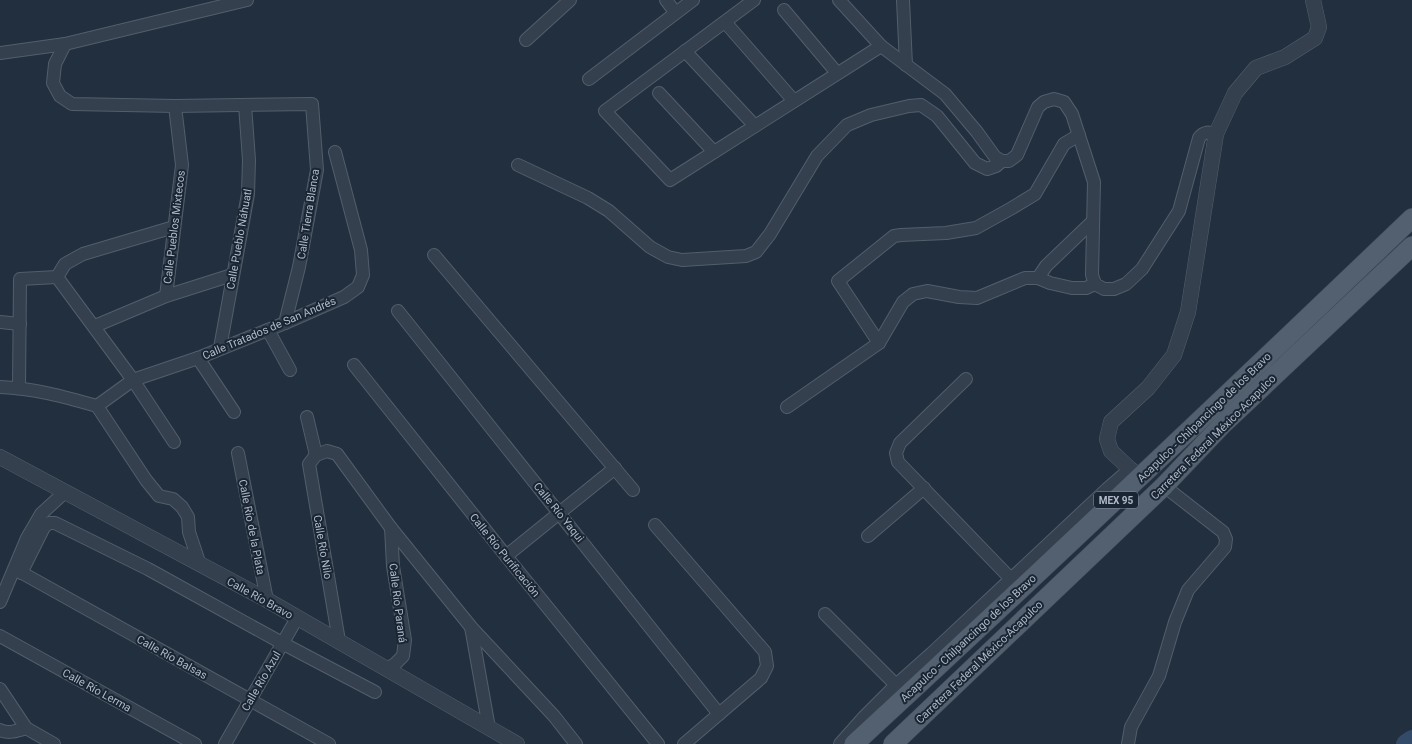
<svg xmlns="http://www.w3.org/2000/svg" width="1412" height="744" font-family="Roboto,sans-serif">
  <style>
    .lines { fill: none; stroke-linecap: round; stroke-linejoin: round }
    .river { stroke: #334b68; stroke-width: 20 }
    .minor-casing { stroke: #535e6c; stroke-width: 14 }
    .tertiary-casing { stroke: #535e6c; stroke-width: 16 }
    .primary-casing { stroke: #414c5a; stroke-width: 20 }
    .minor { stroke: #35404e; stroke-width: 12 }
    .tertiary { stroke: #35404e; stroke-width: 15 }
    .primary { stroke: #53606f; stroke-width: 19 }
    .labels { text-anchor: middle; stroke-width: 4; stroke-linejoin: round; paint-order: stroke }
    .shield { fill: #1a2533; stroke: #838e9d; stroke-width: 1 }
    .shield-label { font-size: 10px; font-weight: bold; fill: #b0bbca }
    .street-label { font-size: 11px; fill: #b0bbca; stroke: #1a2533 }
  </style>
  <rect width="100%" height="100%" fill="#212f3f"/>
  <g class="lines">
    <polyline class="river" points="1406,744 1412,740"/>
    <g class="minor-casing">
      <g id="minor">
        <polyline points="666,0 675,12"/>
        <polyline points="754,0 605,111 670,180 881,46"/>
        <path d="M839 0 881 46 945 94 977 132 995 157 1002 161H1009L1017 155 1038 107 1044 102 1054 99 1064 102 1072 114 1094 182 1092 275 1095 284 1104 289H1114L1126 284 1142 269 1179 211 1199 138C1204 131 1209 132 1216 134"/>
        <polyline points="903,0 906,65"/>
        <polyline points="784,10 837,73"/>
        <polyline points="725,22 794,101"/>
        <polyline points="526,40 570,0"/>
        <polyline points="65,44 55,64 53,83 60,96 72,104 175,106 312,104 317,170 299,267 285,323"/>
        <polyline points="685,51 755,126"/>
        <polyline points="0,53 65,44 247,0"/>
        <polyline points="589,79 693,0"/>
        <polyline points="659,93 714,152"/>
        <polyline points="518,165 588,198 609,211 650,247 668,257 682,260 746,256 756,252 770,234 817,156 847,125 871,115 909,106 921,105 937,116 975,163 987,169 996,166 1002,161"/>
        <polyline points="434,255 633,490"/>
        <polyline points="57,277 133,380 174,442"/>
        <polyline points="1038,278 1046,266 1093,221"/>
        <polyline points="166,296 182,165 175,106"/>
        <polyline points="398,311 719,714"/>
        <polyline points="0,322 20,324"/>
        <polyline points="95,326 166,296 232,275"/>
        <polyline points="268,330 290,370"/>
        <polyline points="879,343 838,281 894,236 901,235 946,233 976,228 1012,208 1035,194 1064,144 1079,135"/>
        <polyline points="220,348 248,194 249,160 245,105"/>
        <polyline points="198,358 234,412"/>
        <polyline points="354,365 506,556 658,744"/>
        <polyline points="966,379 900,443 896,453 898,462 1011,579"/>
        <path d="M0 387C33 388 65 397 97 406L146 480 159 496 173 499 182 507 188 517 189 532 200 565"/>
        <polyline points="19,387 20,279 57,277 65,264 83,254 174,227"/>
        <polyline points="97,406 133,380 198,358 285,323 344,297 358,287 363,275 361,250 335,152"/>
        <polyline points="787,407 879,343 903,302 913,294 927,291 959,297 977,298 1025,278 1038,278 1050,283 1072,288 1086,288 1095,284"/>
        <polyline points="307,417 316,455"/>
        <polyline points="238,453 267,600"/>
        <polyline points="655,525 765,652 767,666 761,678 684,744"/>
        <polyline points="868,536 924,488"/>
        <polyline points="506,556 615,468"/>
        <polyline points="15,569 329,744"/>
        <polyline points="21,573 44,527 49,523 55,523 148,569 282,643 375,692"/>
        <polyline points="0,602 27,538 41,514 65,492"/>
        <polyline points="825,614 896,685"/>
        <polyline points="471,627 489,728"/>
        <polyline points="0,636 195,744"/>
        <polyline points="339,641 309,464 316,455 327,451 337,454 391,528 471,627 554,716 576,744"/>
        <polyline points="386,669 395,664 403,656 405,640 393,566 391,528"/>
        <polyline points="0,689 26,728 54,744"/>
        <path d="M0 730C8 734 17 731 26 728"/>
        <polyline points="225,744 297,618"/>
        <polyline points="840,744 864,717 896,685 932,653 1107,489 1130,469"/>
        <polyline points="1128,744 1131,727 1159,676 1175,622 1188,590 1225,547 1226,539 1223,532 1164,486"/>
      </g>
    </g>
    <g class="tertiary-casing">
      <g id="tertiary">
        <polyline points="0,457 267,600 517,744"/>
        <polyline points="1141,477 1130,469 1111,451 1107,439 1111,422 1148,388 1174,355 1188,312 1216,134 1235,93 1256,68 1285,57 1315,38 1319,27 1313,0"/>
      </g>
    </g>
    <g class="primary-casing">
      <g id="primary">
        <path d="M854 744C1042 571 1227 395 1412 218"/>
        <polyline points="893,744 1164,486 1222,425 1412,246"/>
      </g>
    </g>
    <use href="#minor" class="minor"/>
    <use href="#tertiary" class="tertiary"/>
    <use href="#primary" class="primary"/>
  </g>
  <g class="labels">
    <rect class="shield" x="1094" y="492" width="44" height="16" rx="3"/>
    <g class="shield-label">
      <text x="1116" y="504">MEX 95</text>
    </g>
    <g class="street-label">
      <text transform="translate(308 214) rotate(-81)" y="4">Calle Tierra Blanca</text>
      <text transform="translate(174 227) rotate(-83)" y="4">Calle Pueblos Mixtecos</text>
      <text transform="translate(239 239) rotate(-80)" y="4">Calle Pueblo Náhuatl</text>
      <text transform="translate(269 328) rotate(-23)" y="4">Calle Tratados de San Andrés</text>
      <text transform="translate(1204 417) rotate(-44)" y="4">Acapulco - Chilpancingo de los Bravo</text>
      <text transform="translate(1213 437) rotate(-45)" y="4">Carretera Federal México-Acapulco</text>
      <text transform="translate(559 512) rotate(51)" y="4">Calle Río Yaqui</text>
      <text transform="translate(252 527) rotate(79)" y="4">Calle Río de la Plata</text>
      <text transform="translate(323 547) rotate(80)" y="4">Calle Río Nilo</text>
      <text transform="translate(505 555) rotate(51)" y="4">Calle Río Purificación</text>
      <text transform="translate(260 598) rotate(29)" y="4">Calle Río Bravo</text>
      <text transform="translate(398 603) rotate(83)" y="4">Calle Río Paraná</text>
      <text transform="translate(968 638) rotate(-43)" y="4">Acapulco - Chilpancingo de los Bravo</text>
      <text transform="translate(172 657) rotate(29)" y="4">Calle Río Balsas</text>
      <text transform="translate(979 662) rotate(-44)" y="4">Carretera Federal México-Acapulco</text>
      <text transform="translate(261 681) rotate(-60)" y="4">Calle Río Azul</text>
      <text transform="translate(97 690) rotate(29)" y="4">Calle Río Lerma</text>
    </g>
  </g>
</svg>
